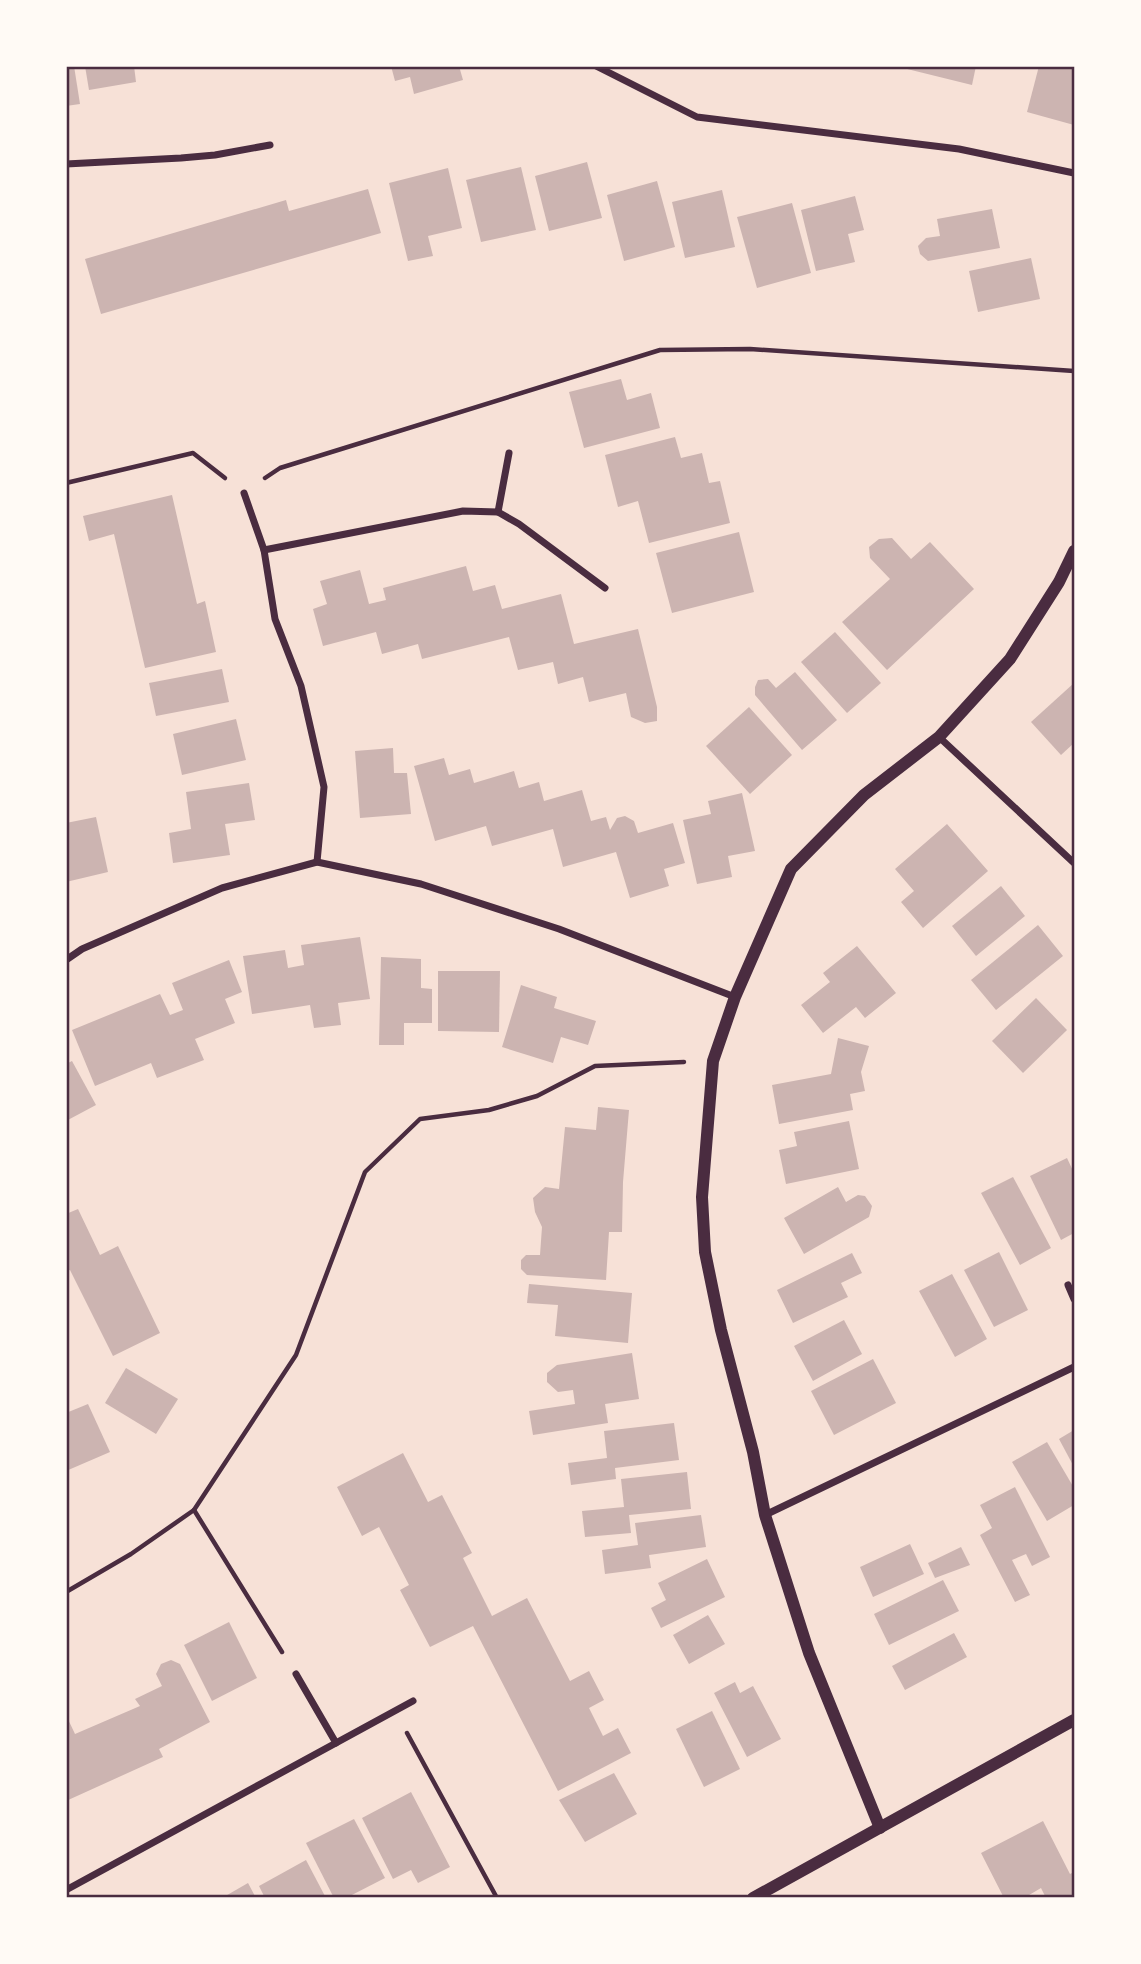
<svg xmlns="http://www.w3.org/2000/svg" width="1141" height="1964" font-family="'PT Sans',sans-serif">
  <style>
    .building { fill: #ccb4b1 }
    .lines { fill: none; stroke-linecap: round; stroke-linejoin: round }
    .path { stroke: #4a2c40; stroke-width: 4.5 }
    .minor { stroke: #4a2c40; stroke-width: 7 }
    .tertiary { stroke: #4a2c40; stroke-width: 12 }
    .neatline { fill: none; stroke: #4a2c40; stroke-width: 2.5 }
  </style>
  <rect width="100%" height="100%" fill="#f7e1d7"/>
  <g class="building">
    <polygon points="66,66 74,66 80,104 66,106"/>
    <polygon points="85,66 134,66 136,82 89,90"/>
    <polygon points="391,66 459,66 463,80 414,94 410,77 395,81"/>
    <polygon points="895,66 976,66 972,85"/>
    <polygon points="1039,66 1074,66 1074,125 1027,112"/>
    <polygon points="587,162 602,218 549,231 535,176"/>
    <polygon points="521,167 536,230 481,242 466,180"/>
    <polygon points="448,168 462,228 428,236 433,256 408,261 389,183"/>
    <polygon points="657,181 675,247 624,261 607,195"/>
    <polygon points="368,189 381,233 101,314 85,259 286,200 289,211"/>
    <polygon points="722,190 735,247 685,258 672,202"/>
    <polygon points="855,196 864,230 848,234 855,262 816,271 801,210"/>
    <polygon points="792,203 811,273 757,288 737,217"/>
    <polygon points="992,209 1000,248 928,261 920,254 918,246 926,238 940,236 937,219"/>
    <polygon points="1031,258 1040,299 978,312 969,271"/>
    <polygon points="621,379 627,400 651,393 660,428 584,448 569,392"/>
    <polygon points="675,437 681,458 702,453 709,483 720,481 730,523 649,543 638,501 618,507 605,455"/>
    <polygon points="172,495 197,604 205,601 216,652 145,668 114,534 89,541 83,516"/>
    <polygon points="739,532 754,592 672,613 656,553"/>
    <polygon points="892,538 911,559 930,542 974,589 887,670 842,622 890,579 870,558 869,547 879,539"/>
    <polygon points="466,566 473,591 495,585 502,609 561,594 574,644 638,629 657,707 657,721 645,723 631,717 626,693 589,702 583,677 558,684 553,662 518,670 509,637 422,659 418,644 382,654 376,632 323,646 313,609 327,604 320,581 360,570 369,604 386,600 383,588"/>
    <polygon points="835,632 881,683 847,713 801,662"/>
    <polygon points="222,669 229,702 156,716 149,683"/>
    <polygon points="795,672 837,720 802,750 755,695 755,687 758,680 768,679 776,688"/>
    <polygon points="1074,683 1074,743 1061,755 1031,722"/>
    <polygon points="749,707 792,755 750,794 706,746"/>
    <polygon points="236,719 246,760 182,775 173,734"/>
    <polygon points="393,748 394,773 407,773 411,814 360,818 355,751"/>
    <polygon points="444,758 449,775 470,769 474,783 514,771 519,788 539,782 544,801 582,790 591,821 606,817 610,830 617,818 625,816 634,821 638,833 673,823 685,863 664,869 669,886 630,898 616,852 563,867 553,829 492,846 486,826 435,841 414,766"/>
    <polygon points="249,783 255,820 225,824 230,855 173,863 169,833 191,829 186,792"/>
    <polygon points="742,793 755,851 728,856 732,877 697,884 683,820 711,814 708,801"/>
    <polygon points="96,817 108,872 66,882 66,823"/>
    <polygon points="947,824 988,871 923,928 901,902 914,891 895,869"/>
    <polygon points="1001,886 1025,916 976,956 952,926"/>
    <polygon points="1038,925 1063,956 996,1010 971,980"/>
    <polygon points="360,937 370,999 338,1003 341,1025 314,1028 310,1005 252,1014 243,956 285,950 288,968 304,965 301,945"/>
    <polygon points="857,946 896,993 865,1018 856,1007 823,1033 801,1005 830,982 823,973"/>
    <polygon points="381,957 421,959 421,988 432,989 432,1023 404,1023 404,1045 379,1045"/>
    <polygon points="229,960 242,992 225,999 235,1023 195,1039 204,1060 157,1078 151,1063 95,1086 72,1030 160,994 170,1015 183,1010 172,983"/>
    <polygon points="438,971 500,971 499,1032 438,1031"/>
    <polygon points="521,985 557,997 554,1008 596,1021 588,1045 561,1037 553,1063 502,1047"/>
    <polygon points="1036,998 1067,1030 1023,1073 992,1041"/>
    <polygon points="838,1038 869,1046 861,1072 865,1091 850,1094 853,1110 779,1124 772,1085 831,1074"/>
    <polygon points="72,1061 96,1105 66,1121 66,1064"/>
    <polygon points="598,1107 629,1110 623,1182 622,1232 609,1232 606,1280 527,1275 521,1269 521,1260 526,1255 540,1255 542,1227 535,1212 533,1198 545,1187 559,1189 565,1127 596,1130"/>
    <polygon points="849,1121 859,1169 786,1184 779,1150 797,1146 794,1132"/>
    <polygon points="1067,1158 1074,1173 1074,1233 1061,1240 1030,1176"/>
    <polygon points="1013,1177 1051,1248 1020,1265 981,1193"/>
    <polygon points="838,1187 846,1202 858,1195 865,1196 872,1206 869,1217 804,1254 784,1218"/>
    <polygon points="78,1209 100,1255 118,1246 160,1333 113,1356 70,1270 66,1271 66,1214"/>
    <polygon points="999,1252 1028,1310 994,1327 964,1270"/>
    <polygon points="852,1253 862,1273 841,1283 848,1297 793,1323 777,1290"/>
    <polygon points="952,1274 987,1339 955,1357 919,1291"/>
    <polygon points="529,1284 632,1293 628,1343 555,1336 558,1305 527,1303"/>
    <polygon points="844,1320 862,1354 813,1381 794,1346"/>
    <polygon points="632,1353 639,1399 605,1404 608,1423 533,1435 529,1411 575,1404 573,1390 558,1392 547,1382 547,1373 557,1365"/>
    <polygon points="873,1359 896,1403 834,1435 811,1391"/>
    <polygon points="126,1368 178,1399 156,1434 105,1403"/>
    <polygon points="88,1404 110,1452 66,1471 66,1413"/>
    <polygon points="674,1423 679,1460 615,1468 616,1479 571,1485 568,1463 607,1458 604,1431"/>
    <polygon points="1074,1430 1074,1467 1059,1439"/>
    <polygon points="1047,1442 1074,1488 1074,1505 1047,1521 1012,1462"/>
    <polygon points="403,1453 428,1502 442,1495 472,1553 463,1558 492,1616 527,1598 570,1681 589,1671 604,1700 589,1708 603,1736 618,1728 631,1753 558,1791 473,1626 430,1647 400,1590 409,1585 379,1527 362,1536 337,1487"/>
    <polygon points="687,1472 691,1509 629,1515 631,1533 585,1537 582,1511 624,1507 621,1479"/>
    <polygon points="1015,1487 1050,1557 1032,1566 1026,1554 1012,1560 1030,1595 1015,1602 980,1535 992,1528 980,1505"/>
    <polygon points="701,1515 706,1547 649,1555 651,1568 605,1574 602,1550 638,1545 635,1523"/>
    <polygon points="910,1544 924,1574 873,1597 860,1567"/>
    <polygon points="961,1547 970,1565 935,1578 928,1563"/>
    <polygon points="707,1559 725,1597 661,1628 651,1608 666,1600 658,1583"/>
    <polygon points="943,1580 959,1611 889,1645 874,1614"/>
    <polygon points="708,1615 725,1644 689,1664 673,1635"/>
    <polygon points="229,1622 257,1678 212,1701 184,1645"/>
    <polygon points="954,1633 967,1657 905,1690 892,1666"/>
    <polygon points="171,1660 180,1664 210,1722 159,1749 163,1757 66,1801 66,1715 75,1734 140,1706 135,1699 162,1686 156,1674 161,1664"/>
    <polygon points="735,1682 740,1693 753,1686 781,1739 747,1757 714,1693"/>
    <polygon points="712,1711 740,1769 704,1787 676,1729"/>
    <polygon points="614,1773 637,1814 585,1842 559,1800"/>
    <polygon points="411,1792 450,1867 418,1883 411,1870 393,1879 362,1818"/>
    <polygon points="354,1819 385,1878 346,1898 334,1898 306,1843"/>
    <polygon points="1043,1821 1070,1874 1074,1872 1074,1898 1046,1898 1041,1888 1024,1898 1004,1898 981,1853"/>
    <polygon points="306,1860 326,1898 265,1898 259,1886"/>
    <polygon points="248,1883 256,1898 222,1898"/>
  </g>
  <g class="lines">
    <g class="path">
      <polyline points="265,478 280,468 660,350 750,349 1074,371"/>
      <polyline points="66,483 193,453 225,478"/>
      <polyline points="194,1510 282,1652"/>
      <polyline points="66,1592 131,1554 194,1510 296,1355 365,1172 420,1119 489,1110 537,1096 595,1066 684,1062"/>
      <polyline points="407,1733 497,1898"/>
    </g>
    <g class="minor">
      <polyline points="596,66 697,117 959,149 1074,173"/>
      <polyline points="66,164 181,158 215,155 270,145"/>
      <polyline points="244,493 264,550 275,619 301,686 324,787 317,862"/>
      <polyline points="498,512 509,453"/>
      <polyline points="264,550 463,511 498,512 519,524 605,588"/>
      <polyline points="939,737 1074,863"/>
      <polyline points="66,960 82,949 222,888 317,862 421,884 559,929 735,997"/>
      <polyline points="1068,1285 1074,1299"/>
      <polyline points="765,1515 1074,1367"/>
      <polyline points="296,1674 336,1743"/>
      <polyline points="66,1890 413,1701"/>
    </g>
    <g class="tertiary">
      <polyline points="880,1828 809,1653 765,1515 753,1452 721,1330 705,1252 702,1197 713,1061 735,997 791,869 864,795 939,737 1010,659 1059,582 1074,551"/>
      <polyline points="753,1898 1074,1720"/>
    </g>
  </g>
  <rect width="1141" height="1964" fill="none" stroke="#fffaf5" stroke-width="136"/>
  <rect x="68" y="68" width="1005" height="1828" class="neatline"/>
</svg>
